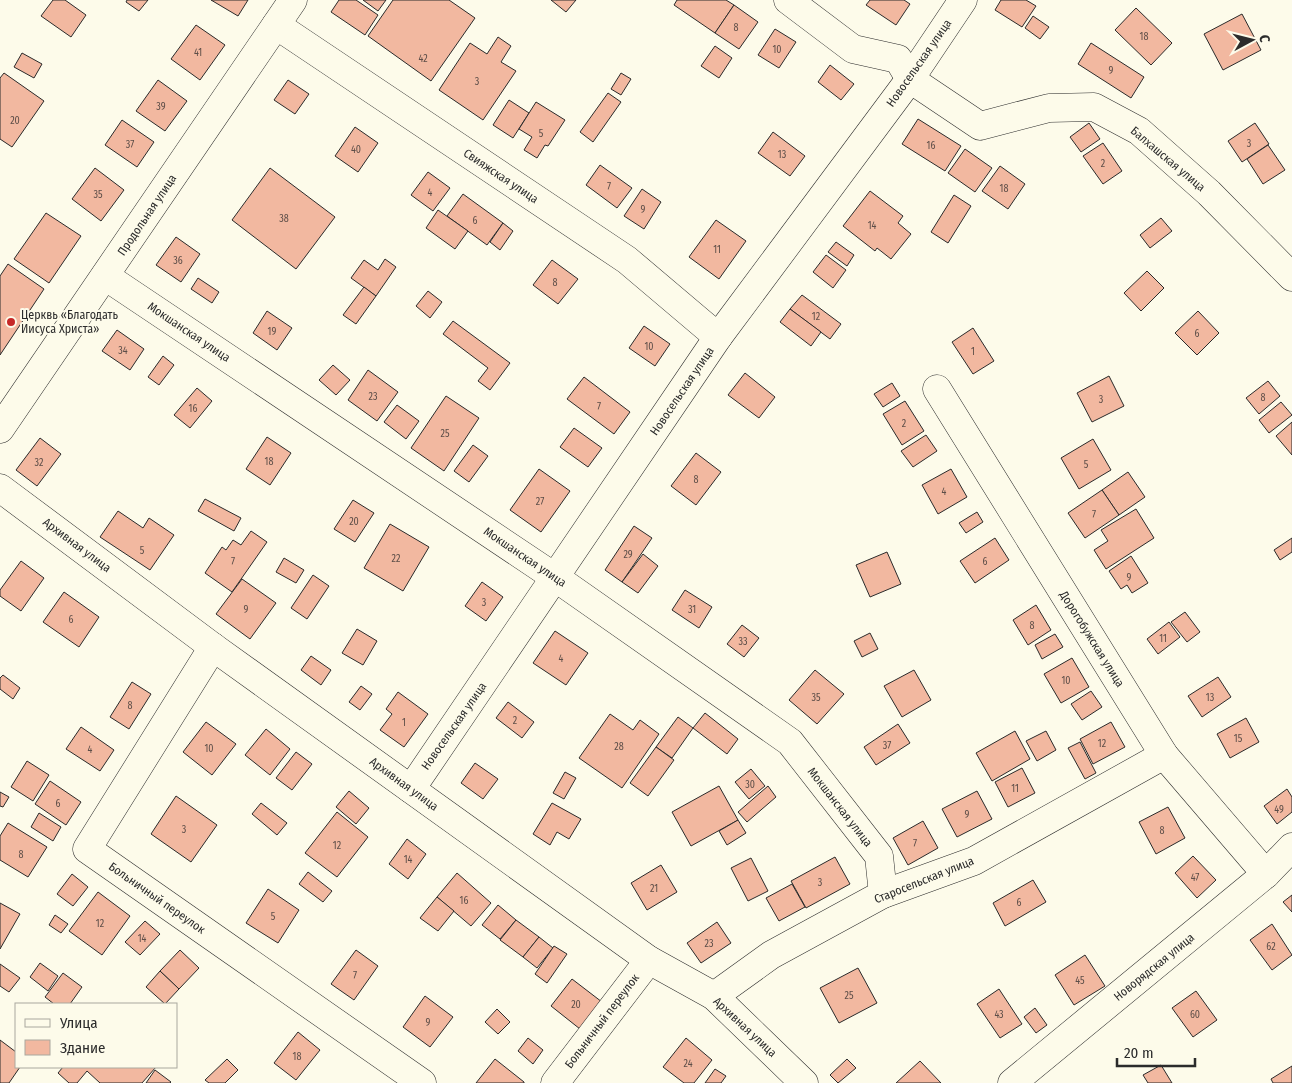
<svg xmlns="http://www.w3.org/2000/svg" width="1292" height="1083" font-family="'Fira Sans Condensed',sans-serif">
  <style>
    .building { fill: #f2b8a0; stroke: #2b2b2b }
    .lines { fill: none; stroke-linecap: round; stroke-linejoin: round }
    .minor-casing { stroke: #2b2b2b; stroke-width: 29 }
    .major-casing { stroke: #2b2b2b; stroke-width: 29 }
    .minor { stroke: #fdfbea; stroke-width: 28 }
    .major { stroke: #fdfbea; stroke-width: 28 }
    .poi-dot { fill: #c62828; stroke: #fdfbea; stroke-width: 2 }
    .labels { text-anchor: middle; stroke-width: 4; stroke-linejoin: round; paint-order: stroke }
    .number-label { font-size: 10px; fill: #5d4e48 }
    .street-label { font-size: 12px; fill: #2b2b2b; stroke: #fdfbea }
    .poi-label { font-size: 12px; fill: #2b2b2b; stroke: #fdfbea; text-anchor: start }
  </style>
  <rect width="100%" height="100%" fill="#fdfbea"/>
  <g class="building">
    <polygon points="53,0 65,0 86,15 71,37 41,16"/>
    <polygon points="127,0 148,0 139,11 126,2"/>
    <polygon points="211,0 248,0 238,16"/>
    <polygon points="339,0 356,0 378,15 365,35 331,12"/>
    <polygon points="363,0 386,0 378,11"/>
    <polygon points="393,0 449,0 475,18 431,81 368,36"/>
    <polygon points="551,0 576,0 566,12"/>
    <polygon points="677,0 726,0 734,5 715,33 674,5"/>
    <polygon points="870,0 904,0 910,4 896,25 866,5"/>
    <polygon points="1001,0 1026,0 1036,6 1022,27 995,10"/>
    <polygon points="734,5 758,22 739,49 715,33"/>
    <polygon points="1136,8 1172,43 1151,65 1115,30"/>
    <polygon points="1242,14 1261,50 1223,70 1204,34"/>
    <polygon points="1033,16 1049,27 1040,39 1025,28"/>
    <polygon points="196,25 225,45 200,80 171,59"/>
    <polygon points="775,29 796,42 779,68 758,55"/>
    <polygon points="498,37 511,46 501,62 516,71 483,120 439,90 470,43 487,54"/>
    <polygon points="1091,43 1144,77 1131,98 1078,64"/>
    <polygon points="715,46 732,58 719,78 701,66"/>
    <polygon points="22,53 42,64 34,78 14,67"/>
    <polygon points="830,65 854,84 841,100 818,82"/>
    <polygon points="4,73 44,101 12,147 0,139 0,78"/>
    <polygon points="621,73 631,79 621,95 611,89"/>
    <polygon points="158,80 187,101 165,131 136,111"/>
    <polygon points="288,80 309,94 295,114 274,100"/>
    <polygon points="608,93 621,102 593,142 580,132"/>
    <polygon points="509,100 529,113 513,138 493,125"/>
    <polygon points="536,102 565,120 548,146 545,145 537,158 524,150 532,137 519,129"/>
    <polygon points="918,119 961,146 945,171 902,144"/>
    <polygon points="122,120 154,142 137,167 105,145"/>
    <polygon points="1089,123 1100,139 1081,152 1070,137"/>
    <polygon points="1255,123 1269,144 1242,162 1228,141"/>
    <polygon points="355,127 378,143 358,172 335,156"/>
    <polygon points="773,132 805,156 790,176 758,153"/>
    <polygon points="1103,143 1122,171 1103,184 1083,156"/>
    <polygon points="1268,145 1285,170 1263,184 1247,159"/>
    <polygon points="965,149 992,168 975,192 948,173"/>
    <polygon points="600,165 632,188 617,208 586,185"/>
    <polygon points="1000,166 1025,184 1008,209 982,191"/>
    <polygon points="95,168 124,190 101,221 72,199"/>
    <polygon points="270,168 335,217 296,269 232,220"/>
    <polygon points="428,172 450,188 433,211 411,195"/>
    <polygon points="642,189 661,202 644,229 624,216"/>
    <polygon points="870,191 903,216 898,223 911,234 891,259 877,248 875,251 843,226"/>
    <polygon points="463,194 503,223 487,245 447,216"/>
    <polygon points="954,195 971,206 948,243 931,232"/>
    <polygon points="438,210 468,231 455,249 426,228"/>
    <polygon points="46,213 81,236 49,283 14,259"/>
    <polygon points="1161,218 1172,231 1150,248 1140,235"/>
    <polygon points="716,220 746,241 719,279 689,257"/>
    <polygon points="503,223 513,231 500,250 490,242"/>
    <polygon points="176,237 200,254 181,282 156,265"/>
    <polygon points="836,242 854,255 847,266 828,252"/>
    <polygon points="826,255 846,270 833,288 813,272"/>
    <polygon points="385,259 396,267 376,296 351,278 364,260 378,270"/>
    <polygon points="552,260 578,279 558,304 533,285"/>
    <polygon points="8,264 44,289 0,355 0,276"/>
    <polygon points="1147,271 1164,288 1141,311 1124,293"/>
    <polygon points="198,278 219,292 212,303 191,289"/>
    <polygon points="364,287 376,296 356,324 343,315"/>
    <polygon points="428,291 442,302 430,318 416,306"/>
    <polygon points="802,295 841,324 830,339 790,309"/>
    <polygon points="790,309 821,332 811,346 780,322"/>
    <polygon points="267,311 292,328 277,350 253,333"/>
    <polygon points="1198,311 1219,333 1197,355 1175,333"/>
    <polygon points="453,321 510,363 490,390 478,381 488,368 443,334"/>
    <polygon points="644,326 670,344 655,366 629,348"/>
    <polygon points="973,328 994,361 973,374 952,342"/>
    <polygon points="117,330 144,349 130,370 102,351"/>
    <polygon points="163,356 174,365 159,385 148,377"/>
    <polygon points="333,365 350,380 336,395 319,380"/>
    <polygon points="368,370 398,392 377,421 348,400"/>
    <polygon points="745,373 775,397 759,418 728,395"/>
    <polygon points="1109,376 1124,406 1092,422 1077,393"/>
    <polygon points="584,377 630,412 614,434 567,399"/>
    <polygon points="1268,381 1280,396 1259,414 1246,398"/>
    <polygon points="892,383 900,396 883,407 874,394"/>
    <polygon points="197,388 212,401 190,428 174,415"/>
    <polygon points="446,396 479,418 444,471 411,448"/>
    <polygon points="905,401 924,431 902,445 883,414"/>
    <polygon points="1281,402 1292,415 1269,433 1259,420"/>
    <polygon points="397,405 419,421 406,439 384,422"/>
    <polygon points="1292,422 1292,455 1276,436"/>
    <polygon points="574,428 602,448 588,467 560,447"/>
    <polygon points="926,435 937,451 913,467 901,451"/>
    <polygon points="267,437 291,453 270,485 246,469"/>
    <polygon points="40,438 61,454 37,486 16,470"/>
    <polygon points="1093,439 1111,470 1079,489 1061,458"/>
    <polygon points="473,445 488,456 469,482 454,471"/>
    <polygon points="696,453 721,472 696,505 671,486"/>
    <polygon points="539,469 570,491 541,532 510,510"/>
    <polygon points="951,469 967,497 938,514 922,485"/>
    <polygon points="1128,472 1145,497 1119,515 1102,490"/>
    <polygon points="1102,490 1119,515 1085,538 1068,513"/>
    <polygon points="205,499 241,518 234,531 198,511"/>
    <polygon points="353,500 374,513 355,542 334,529"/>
    <polygon points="1136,509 1154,538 1106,569 1094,550 1108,541 1101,530"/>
    <polygon points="118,511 143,528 149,518 174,535 150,570 100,537"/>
    <polygon points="977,512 983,522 966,533 959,523"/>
    <polygon points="390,524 429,547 403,591 364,568"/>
    <polygon points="634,526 652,538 622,582 605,570"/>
    <polygon points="251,531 267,542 232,592 205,573 222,547 226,550 233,540 241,545"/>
    <polygon points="995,538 1009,560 975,583 960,561"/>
    <polygon points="1292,538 1292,552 1280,560 1274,550"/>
    <polygon points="887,552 901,584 870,597 856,565"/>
    <polygon points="643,554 658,566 638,593 622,582"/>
    <polygon points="1131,556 1148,583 1132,593 1127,585 1121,589 1109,571"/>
    <polygon points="284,558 304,570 296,583 276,572"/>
    <polygon points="21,561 44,578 21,611 0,596 0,590"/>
    <polygon points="313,575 329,586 307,619 291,608"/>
    <polygon points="242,579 276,603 250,639 216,614"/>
    <polygon points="482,582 503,597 486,621 465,606"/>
    <polygon points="685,590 712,607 699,628 672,610"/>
    <polygon points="64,592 99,617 79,647 43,622"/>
    <polygon points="1036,605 1051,630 1028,645 1013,620"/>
    <polygon points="1185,612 1200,632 1187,642 1171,622"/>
    <polygon points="1169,622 1180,637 1158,654 1147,639"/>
    <polygon points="742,625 759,638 744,657 727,644"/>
    <polygon points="357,629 377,641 363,665 342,653"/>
    <polygon points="555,631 588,653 566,685 533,663"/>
    <polygon points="870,633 878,649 862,657 854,641"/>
    <polygon points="1055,634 1063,647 1042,659 1035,645"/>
    <polygon points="311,656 331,670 321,685 301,670"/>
    <polygon points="1072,658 1089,687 1061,703 1044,674"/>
    <polygon points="815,670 844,694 817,724 789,700"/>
    <polygon points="914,670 931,700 902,717 884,686"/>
    <polygon points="3,675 20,688 13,699 0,689 0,678"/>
    <polygon points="1218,677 1231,697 1202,717 1188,696"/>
    <polygon points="132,682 151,694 129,729 110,717"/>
    <polygon points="361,686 372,694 360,710 349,702"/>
    <polygon points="1091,691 1102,707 1082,720 1071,704"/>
    <polygon points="398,692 428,714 404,747 380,730 392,714 386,709"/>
    <polygon points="508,702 534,722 522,738 496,718"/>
    <polygon points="705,713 738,739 727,754 693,728"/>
    <polygon points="610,714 633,730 640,720 659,734 622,788 579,758"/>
    <polygon points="678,717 693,728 672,758 656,747"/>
    <polygon points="1246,718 1259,742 1230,758 1217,734"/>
    <polygon points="206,722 236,744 212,775 183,752"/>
    <polygon points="1111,722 1125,747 1093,764 1080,739"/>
    <polygon points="898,724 910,743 876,765 864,747"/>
    <polygon points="81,727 114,750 100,771 66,749"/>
    <polygon points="266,729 290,749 270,775 245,755"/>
    <polygon points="1015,731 1030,759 992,781 976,753"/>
    <polygon points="1046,731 1056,750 1037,761 1026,741"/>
    <polygon points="1080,742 1096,773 1085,779 1068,748"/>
    <polygon points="656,747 674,760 648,796 630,783"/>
    <polygon points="296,752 312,764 292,790 276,778"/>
    <polygon points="27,761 49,775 33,801 11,787"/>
    <polygon points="475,763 498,779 483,799 461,783"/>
    <polygon points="1022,768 1035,793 1008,807 995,782"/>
    <polygon points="751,769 765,786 749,799 735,782"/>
    <polygon points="565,772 576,778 564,799 553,793"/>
    <polygon points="50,781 81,802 66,825 35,804"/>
    <polygon points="719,786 738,820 691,846 672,812"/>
    <polygon points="768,786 776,797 747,822 738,812"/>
    <polygon points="1287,789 1292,797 1292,812 1277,824 1264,806"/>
    <polygon points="349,791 369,808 356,824 336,807"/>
    <polygon points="977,791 992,819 957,837 942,809"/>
    <polygon points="0,792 9,797 3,807 0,806"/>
    <polygon points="176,796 217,825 191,862 151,834"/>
    <polygon points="261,803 287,823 277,835 252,814"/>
    <polygon points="552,803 581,819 569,839 557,832 550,845 533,834"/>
    <polygon points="1168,807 1185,838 1156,854 1139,822"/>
    <polygon points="337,812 368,837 337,877 305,853"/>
    <polygon points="39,813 61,827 53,841 31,827"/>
    <polygon points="738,820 746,833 727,845 719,831"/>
    <polygon points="923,821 938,848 908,865 893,838"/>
    <polygon points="8,823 47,847 28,877 0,860 0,836"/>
    <polygon points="407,839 426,854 408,879 389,864"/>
    <polygon points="1193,856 1216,880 1197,898 1175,873"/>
    <polygon points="835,857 850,884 806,908 791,881"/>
    <polygon points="751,858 768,891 748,901 731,868"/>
    <polygon points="661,865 677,892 647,910 631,883"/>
    <polygon points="308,872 332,891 323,902 299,884"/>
    <polygon points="457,873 491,903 471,926 437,897"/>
    <polygon points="72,874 88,887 73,906 57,894"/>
    <polygon points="1033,880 1046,902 1005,926 993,903"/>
    <polygon points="792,884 805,907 779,921 766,898"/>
    <polygon points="268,889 299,910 278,943 246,923"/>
    <polygon points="98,892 130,916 102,955 69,931"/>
    <polygon points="1292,895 1292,912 1283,902"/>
    <polygon points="437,897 454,911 438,931 420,918"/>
    <polygon points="0,903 20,914 0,949"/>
    <polygon points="498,905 516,920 500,939 482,925"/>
    <polygon points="55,915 68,924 61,933 49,925"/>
    <polygon points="516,920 539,937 523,957 500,940"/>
    <polygon points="145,921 160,934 140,955 125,942"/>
    <polygon points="717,922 731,943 701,963 687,943"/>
    <polygon points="1272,924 1292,955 1272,970 1250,940"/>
    <polygon points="539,937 553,948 537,968 523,957"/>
    <polygon points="554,946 567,954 547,983 535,974"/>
    <polygon points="180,950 199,968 179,989 160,971"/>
    <polygon points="356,950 378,966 354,1000 331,984"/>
    <polygon points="1085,955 1105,986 1074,1005 1055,975"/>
    <polygon points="40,963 58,976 48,991 30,977"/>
    <polygon points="0,964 20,978 9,992 0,986"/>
    <polygon points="858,968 877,1003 839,1023 820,988"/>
    <polygon points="160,971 179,989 165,1004 146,987"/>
    <polygon points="63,973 82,987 70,1004 54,1004 45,997"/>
    <polygon points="572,979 602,1002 580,1029 551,1006"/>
    <polygon points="999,989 1022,1024 1000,1038 977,1004"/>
    <polygon points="1196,991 1217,1020 1193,1037 1172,1008"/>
    <polygon points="425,996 453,1017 430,1047 403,1027"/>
    <polygon points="1035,1008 1047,1025 1036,1033 1024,1017"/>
    <polygon points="497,1009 510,1022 498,1034 485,1022"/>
    <polygon points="298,1032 320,1050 296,1080 274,1063"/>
    <polygon points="528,1038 543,1050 533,1064 518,1051"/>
    <polygon points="686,1038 712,1060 694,1083 684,1083 663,1067"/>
    <polygon points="0,1040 16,1052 16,1067 20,1067 9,1083 0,1083"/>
    <polygon points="227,1059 238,1070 225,1083 209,1083 205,1080"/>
    <polygon points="495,1059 524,1082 524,1083 476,1083"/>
    <polygon points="847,1059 856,1068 838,1083 830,1075"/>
    <polygon points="920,1061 941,1083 896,1083"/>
    <polygon points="1161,1065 1172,1083 1148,1083 1143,1075"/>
    <polygon points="1292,1066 1292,1083 1273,1083 1271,1079"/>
    <polygon points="63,1067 156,1067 142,1083 100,1083 87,1071 77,1083 69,1083 58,1073"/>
    <polygon points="715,1069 726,1076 721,1083 705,1083"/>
    <polygon points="155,1070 171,1082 170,1083 146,1083"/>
  </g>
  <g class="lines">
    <g class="minor-casing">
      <g id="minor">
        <polyline points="788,0 853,49 898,59 910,79 980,126 1049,108 1094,107 1139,131 1209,193 1292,277"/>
        <polyline points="276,25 627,260 718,337"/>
        <polyline points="105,276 556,578 790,742 879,856 883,894"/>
        <polyline points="937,389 1164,755 1266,874"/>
        <polyline points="0,488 213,647 649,960 714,996 804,1083"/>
        <polyline points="213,647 87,849 422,1083"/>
        <polyline points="411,789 718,337 910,79 963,0"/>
        <polyline points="714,996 771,955 883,894 974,861 1164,755"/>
        <polyline points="555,1083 649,960"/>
        <polyline points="1012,1083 1266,874 1292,847"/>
      </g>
    </g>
    <g class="major-casing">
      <polyline id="major" points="0,429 293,0"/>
    </g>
    <use href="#minor" class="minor"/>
    <use href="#major" class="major"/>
  </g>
  <circle class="poi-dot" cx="11" cy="322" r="5"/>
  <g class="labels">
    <g class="number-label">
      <text x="736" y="31">8</text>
      <text x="1144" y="40">18</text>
      <text x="777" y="53">10</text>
      <text x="198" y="56">41</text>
      <text x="423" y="62">42</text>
      <text x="1111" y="74">9</text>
      <text x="477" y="85">3</text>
      <text x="161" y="110">39</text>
      <text x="15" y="124">20</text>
      <text x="541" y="137">5</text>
      <text x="1249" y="147">3</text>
      <text x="130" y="148">37</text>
      <text x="931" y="149">16</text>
      <text x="356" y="153">40</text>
      <text x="782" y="158">13</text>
      <text x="1103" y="167">2</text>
      <text x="609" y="190">7</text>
      <text x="1004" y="192">18</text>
      <text x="430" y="196">4</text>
      <text x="98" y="198">35</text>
      <text x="643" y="213">9</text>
      <text x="284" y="222">38</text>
      <text x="475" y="224">6</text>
      <text x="872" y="229">14</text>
      <text x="717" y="253">11</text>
      <text x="178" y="264">36</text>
      <text x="555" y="286">8</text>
      <text x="816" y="320">12</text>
      <text x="272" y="335">19</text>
      <text x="1197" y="337">6</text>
      <text x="649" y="350">10</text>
      <text x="123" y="354">34</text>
      <text x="973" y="355">1</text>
      <text x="373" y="400">23</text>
      <text x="1263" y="401">8</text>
      <text x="1101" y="403">3</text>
      <text x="599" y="410">7</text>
      <text x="193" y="412">16</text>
      <text x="904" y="427">2</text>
      <text x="445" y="437">25</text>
      <text x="269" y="465">18</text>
      <text x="39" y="466">32</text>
      <text x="1086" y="468">5</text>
      <text x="696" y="483">8</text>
      <text x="944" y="495">4</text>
      <text x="540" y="505">27</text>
      <text x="1094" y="518">7</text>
      <text x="354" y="525">20</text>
      <text x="142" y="554">5</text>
      <text x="628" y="558">29</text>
      <text x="396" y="562">22</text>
      <text x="233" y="565">7</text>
      <text x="985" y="565">6</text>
      <text x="1129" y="581">9</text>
      <text x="484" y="606">3</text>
      <text x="246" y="613">9</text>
      <text x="692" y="613">31</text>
      <text x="71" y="623">6</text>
      <text x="1032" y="629">8</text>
      <text x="1163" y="642">11</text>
      <text x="743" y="645">33</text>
      <text x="561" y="662">4</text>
      <text x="1066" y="684">10</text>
      <text x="816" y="701">35</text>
      <text x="1210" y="701">13</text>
      <text x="130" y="709">8</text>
      <text x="515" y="724">2</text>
      <text x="404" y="726">1</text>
      <text x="1238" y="742">15</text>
      <text x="1102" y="747">12</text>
      <text x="887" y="749">37</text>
      <text x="619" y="750">28</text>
      <text x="209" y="752">10</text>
      <text x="90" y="753">4</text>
      <text x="750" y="788">30</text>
      <text x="1015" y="792">11</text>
      <text x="58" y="807">6</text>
      <text x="1279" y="813">49</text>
      <text x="967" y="818">9</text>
      <text x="184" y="833">3</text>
      <text x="1162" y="834">8</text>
      <text x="915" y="847">7</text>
      <text x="337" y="849">12</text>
      <text x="21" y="858">8</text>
      <text x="408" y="863">14</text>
      <text x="1195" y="881">47</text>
      <text x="820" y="886">3</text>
      <text x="654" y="892">21</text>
      <text x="464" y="904">16</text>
      <text x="1019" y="906">6</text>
      <text x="273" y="920">5</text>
      <text x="100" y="927">12</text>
      <text x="142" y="942">14</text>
      <text x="709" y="947">23</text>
      <text x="1271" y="950">62</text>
      <text x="355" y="979">7</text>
      <text x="1080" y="984">45</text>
      <text x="849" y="999">25</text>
      <text x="576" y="1008">20</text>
      <text x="999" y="1018">43</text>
      <text x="1195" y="1018">60</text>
      <text x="428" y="1026">9</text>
      <text x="297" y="1060">18</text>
      <text x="688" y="1067">24</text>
    </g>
    <g class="street-label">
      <text transform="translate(919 63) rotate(-55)" y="4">Новосельская улица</text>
      <text transform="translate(1168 159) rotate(40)" y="4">Балхашская улица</text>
      <text transform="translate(501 176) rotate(34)" y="4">Свияжская улица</text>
      <text transform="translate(147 215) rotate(-56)" y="4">Продольная улица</text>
      <text transform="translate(189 332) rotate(34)" y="4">Мокшанская улица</text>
      <text transform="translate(682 391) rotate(-56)" y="4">Новосельская улица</text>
      <text transform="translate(77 545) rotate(37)" y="4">Архивная улица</text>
      <text transform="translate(525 557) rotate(34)" y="4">Мокшанская улица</text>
      <text transform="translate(1092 639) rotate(58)" y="4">Дорогобужская улица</text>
      <text transform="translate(454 726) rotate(-55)" y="4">Новосельская улица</text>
      <text transform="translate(404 784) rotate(36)" y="4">Архивная улица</text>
      <text transform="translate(840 807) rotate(52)" y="4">Мокшанская улица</text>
      <text transform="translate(924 880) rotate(-22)" y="4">Старосельская улица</text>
      <text transform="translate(157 898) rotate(35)" y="4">Больничный переулок</text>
      <text transform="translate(1154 967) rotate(-39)" y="4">Новорядская улица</text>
      <text transform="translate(602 1021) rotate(-53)" y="4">Больничный переулок</text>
      <text transform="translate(745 1027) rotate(43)" y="4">Архивная улица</text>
    </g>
    <g class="poi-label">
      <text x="21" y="319">Церквь «Благодать<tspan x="21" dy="14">Иисуса Христа»</tspan></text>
    </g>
  </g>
  <rect x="15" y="1003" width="162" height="65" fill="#fdfbea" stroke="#a9a89e"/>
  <rect x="25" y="1019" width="25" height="8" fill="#fdfbea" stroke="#a9a89e"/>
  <text x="60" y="1028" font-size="15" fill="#2b2b2b">Улица</text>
  <rect x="25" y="1040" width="25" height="15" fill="#f2b8a0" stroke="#a9a89e"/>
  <text x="60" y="1053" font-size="15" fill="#2b2b2b">Здание</text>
  <g transform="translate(1252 40) rotate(83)" stroke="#fdfbea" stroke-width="4" paint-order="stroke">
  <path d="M0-4L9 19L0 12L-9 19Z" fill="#2b2b2b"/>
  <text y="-8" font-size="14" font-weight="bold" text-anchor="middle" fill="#2b2b2b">С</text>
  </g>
  <path d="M1117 1058v8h78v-8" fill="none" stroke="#2b2b2b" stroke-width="2.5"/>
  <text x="1124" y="1058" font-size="15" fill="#2b2b2b" stroke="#fdfbea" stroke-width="4" paint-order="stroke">20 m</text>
</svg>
